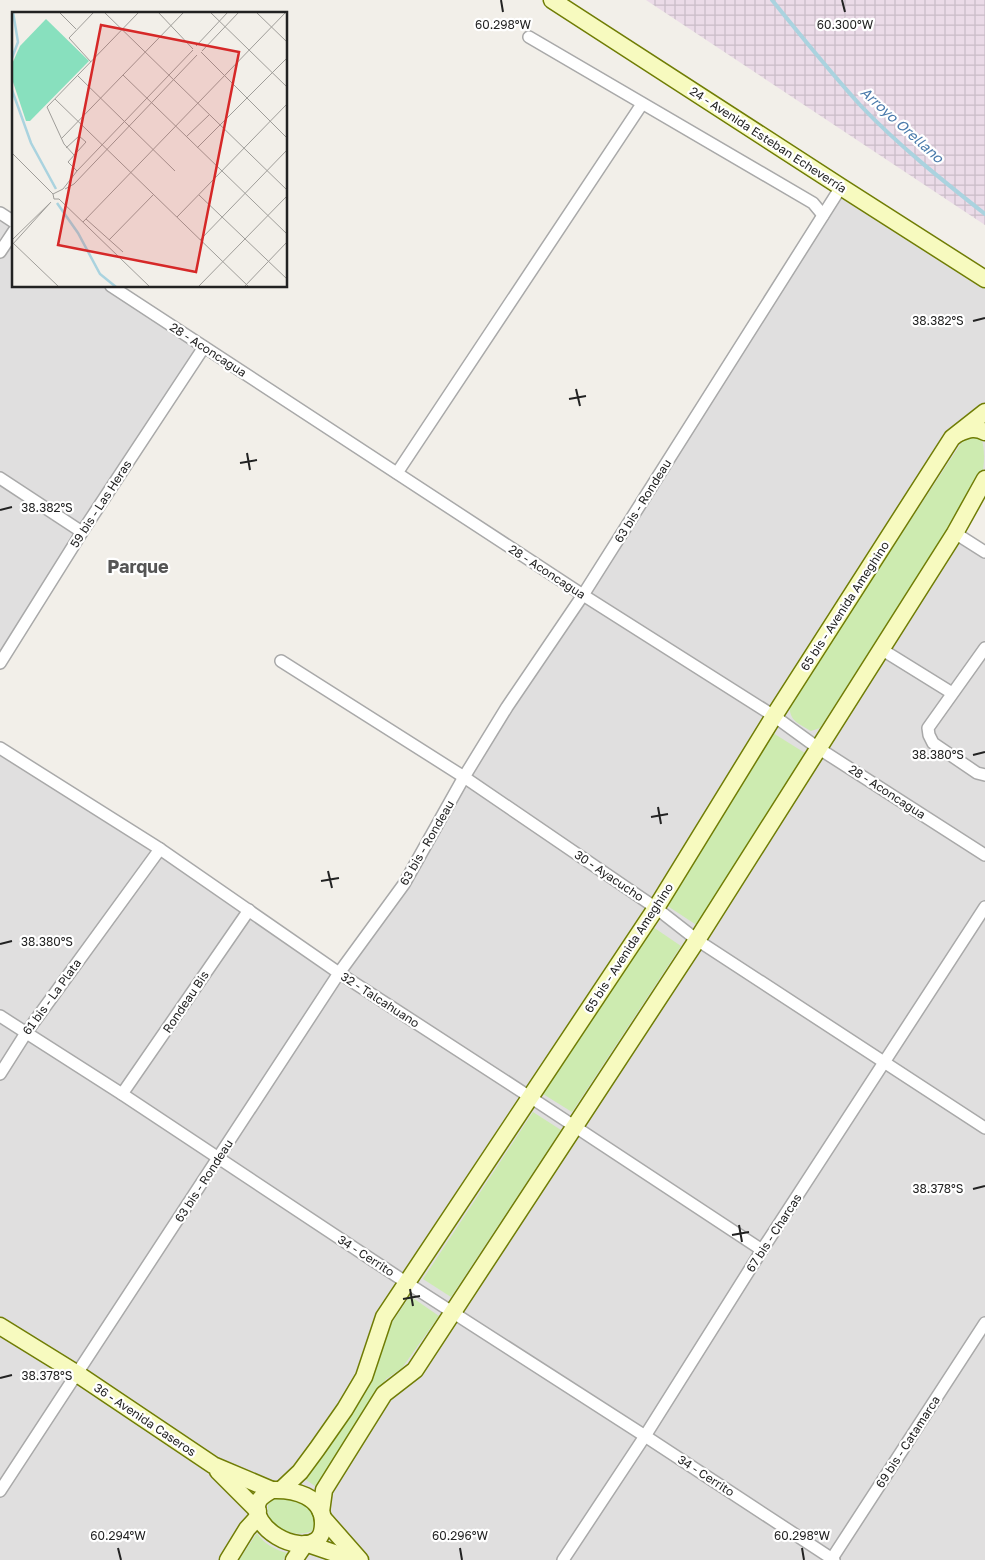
<svg xmlns="http://www.w3.org/2000/svg" width="985" height="1560" font-family="'Golos Text',sans-serif">
  <style>
    .residential { fill: #e0dfdf }
    .industrial { fill: url(#industrial-grid) }
    .grass { fill: #cdebb0 }
    .lines { fill: none; stroke-linecap: round; stroke-linejoin: round }
    .stream { stroke: #aad3df; stroke-width: 4 }
    .street-casing { stroke: #a9a9a9; stroke-width: 14 }
    .secondary-casing { stroke: #707d05; stroke-width: 19 }
    .street { stroke: #fff; stroke-width: 11 }
    .secondary { stroke: #f7fabf; stroke-width: 16 }
    .ticks { fill: none; stroke: #222; stroke-width: 2 }
    .labels { text-anchor: middle; stroke-width: 4.5; stroke-linejoin: round; paint-order: stroke }
    .street-label { font-size: 12px; fill: #222; stroke: #fff }
    .water-label { font-size: 14px; font-style: italic; fill: #4a7aab; stroke: #fff }
    .district-label { font-size: 18px; font-weight: bold; fill: #555; stroke: #fff }
    .inset-river { fill: none; stroke: #aad3df; stroke-width: 2.5 }
    .inset-road { fill: none; stroke: #9f9d99; stroke-width: 1 }
    .view { fill: #d62828; fill-opacity: 0.15; stroke: #d62828; stroke-width: 2.5 }
    .inset-edge { fill: none; stroke: #222; stroke-width: 2.5 }
    .ticks-label { font-size: 12px; text-anchor: middle; fill: #222; stroke: #fff; stroke-width: 4.5; stroke-linejoin: round; paint-order: stroke }
  </style>
  <defs>
    <pattern id="industrial-grid" width="8" height="8" patternUnits="userSpaceOnUse" patternTransform="scale(1.25)"><rect width="8" height="8" fill="#ebdbe8"/><path d="M0 4h8M4 0v8" fill="none" stroke="#c9bcc7"/></pattern>
  </defs>
  <rect width="100%" height="100%" fill="#f2efe9"/>
  <g class="residential">
    <polygon points="841,187 985,279 985,479 956,533 985,552 985,1560 0,1560 0,748 339,973 404,884 464,777"/>
    <polygon points="0,213 14,222 14,286 111,286 204,347 0,663"/>
  </g>
  <polygon class="industrial" points="646,0 985,0 985,225"/>
  <g class="grass">
    <path d="M980 435C985 445 985 463 982 475L820 728 811 731C798 723 788 721 790 703L964 439Z"/>
    <polygon points="773,733 805,753 698,926 666,905"/>
    <polygon points="653,927 681,946 572,1112 543,1094"/>
    <polygon points="533,1112 561,1130 451,1297 423,1279"/>
    <polygon points="410,1296 439,1316 402,1368 386,1379 319,1489 305,1479 312,1471 335,1439 364,1393 375,1373 387,1330"/>
    <path d="M278 1496 302 1500C312 1512 320 1515 312 1531 291 1540 262 1526 269 1501Z"/>
    <path d="M257 1533C265 1545 274 1549 287 1553L283 1560H239Z"/>
  </g>
  <g class="lines">
    <path class="stream" d="M772 0C801 36 830 72 861 106 898 145 942 180 985 214"/>
    <g class="street-casing">
      <g id="street">
        <polyline points="529,37 813,203 823,215"/>
        <polyline points="0,213 14,222"/>
        <polyline points="0,252 14,231"/>
        <polyline points="111,286 583,595 774,716 818,748 985,855"/>
        <polyline points="397,473 642,104"/>
        <polyline points="0,478 82,532"/>
        <polyline points="955,533 985,552"/>
        <polyline points="985,648 928,728 929,735 933,743 977,773 985,775"/>
        <polyline points="881,649 952,693"/>
        <polyline points="281,661 464,777 656,908 697,940 985,1128"/>
        <polyline points="0,663 82,532 204,347"/>
        <polyline points="0,748 160,849 339,973 530,1097 762,1250"/>
        <polyline points="0,1016 122,1094 407,1283 645,1436 834,1560"/>
        <polyline points="0,1074 26,1033 160,849"/>
        <polyline points="122,1094 249,910"/>
        <polyline points="0,1491 339,973 404,884 464,777 507,707 583,595 841,187"/>
        <polyline points="563,1560 645,1436 762,1250 985,907"/>
        <polyline points="831,1560 985,1323"/>
      </g>
    </g>
    <g class="secondary-casing">
      <g id="secondary">
        <polyline points="552,0 841,187 985,279"/>
        <path d="M959 433C969 429 975 427 985 432"/>
        <polyline points="0,1326 76,1373 213,1465 272,1490"/>
        <polyline points="218,1471 258,1511"/>
        <polyline points="282,1489 300,1472 317,1449 345,1409 364,1377 384,1317 656,908 774,716 952,438 985,412"/>
        <path d="M272 1490C294 1489 323 1496 323 1523 323 1530 322 1536 317 1540 298 1555 249 1528 258 1502 260 1497 267 1493 272 1490Z"/>
        <polyline points="321,1512 324,1490 384,1394 415,1370 453,1312 697,940 955,533 985,479"/>
        <polyline points="323,1518 360,1560"/>
        <polyline points="308,1544 355,1560"/>
        <polyline points="228,1560 247,1529 258,1517"/>
        <polyline points="294,1560 305,1544"/>
      </g>
    </g>
    <use href="#street" class="street"/>
    <use href="#secondary" class="secondary"/>
  </g>
  <path class="ticks" d="M501 0 503 12M842 0 845 12M973 321 985 318M576 389 580 406M569 399 586 396M247 453 250 470M240 463 257 460M0 510 12 507M973 755 985 752M658 807 661 824M651 817 668 814M328 871 332 888M321 881 339 878M0 944 12 941M973 1189 985 1186M739 1225 742 1242M732 1235 749 1232M410 1289 413 1306M403 1299 420 1296M0 1378 12 1375M118 1548 121 1560M460 1548 462 1560M802 1548 804 1560"/>
  <g class="labels">
    <g class="street-label">
      <text transform="translate(768 140) rotate(33)" y="4">24 - Avenida Esteban Echeverría</text>
      <text transform="translate(208 350) rotate(33)" y="4">28 - Aconcagua</text>
      <text transform="translate(643 501) rotate(-58)" y="4">63 bis - Rondeau</text>
      <text transform="translate(101 504) rotate(-57)" y="4">59 bis - Las Heras</text>
      <text transform="translate(547 572) rotate(33)" y="4">28 - Aconcagua</text>
      <text transform="translate(845 606) rotate(-57)" y="4">65 bis - Avenida Ameghino</text>
      <text transform="translate(887 792) rotate(33)" y="4">28 - Aconcagua</text>
      <text transform="translate(427 843) rotate(-60)" y="4">63 bis - Rondeau</text>
      <text transform="translate(609 876) rotate(34)" y="4">30 - Ayacucho</text>
      <text transform="translate(629 948) rotate(-57)" y="4">65 bis - Avenida Ameghino</text>
      <text transform="translate(52 997) rotate(-54)" y="4">61 bis - La Plata</text>
      <text transform="translate(380 1000) rotate(33)" y="4">32 - Talcahuano</text>
      <text transform="translate(186 1002) rotate(-56)" y="4">Rondeau Bis</text>
      <text transform="translate(204 1181) rotate(-57)" y="4">63 bis - Rondeau</text>
      <text transform="translate(774 1233) rotate(-57)" y="4">67 bis - Charcas</text>
      <text transform="translate(366 1256) rotate(33)" y="4">34 - Cerrito</text>
      <text transform="translate(145 1420) rotate(34)" y="4">36 - Avenida Caseros</text>
      <text transform="translate(908 1442) rotate(-57)" y="4">69 bis - Catamarca</text>
      <text transform="translate(706 1476) rotate(33)" y="4">34 - Cerrito</text>
    </g>
    <g class="water-label">
      <text transform="translate(902 125) rotate(42)" y="5">Arroyo Orellano</text>
    </g>
    <g class="district-label">
      <text x="138" y="573">Parque</text>
    </g>
  </g>
  <g transform="translate(12 12)">
    <rect width="275" height="275" fill="#f2efe9"/>
    <path d="M34 7 77 49 18 109H14L0 67V52L8 34Z" fill="#88e0be"/>
    <path class="inset-river" d="M0 46 6 30 1 0M0 78 19 131 44 177M45 191 66 221 88 262 104 275"/>
    <path class="inset-road" d="M47 0 64 17M92 0 275 178M146 0 181 37M198 0 275 75M244 0 275 30M184 34 216 0M190 39 227 0M189 40 275 126M79 50 57 26 82 0M111 63 275 222M66 64 163 159M43 87 237 275M174 125 197 103M49 127 172 0M54 136 67 124 74 130 56 150 65 159M185 136 275 46M0 141 41 182M62 143 52 132 35 95 127 0M53 177 62 172 185 43M187 183 275 267M47 187H42L41 182 51 177 65 159 181 38M47 187 138 275M165 205 275 92M74 207 111 240M71 210 274 0M0 228 39 190M97 228 142 182M188 228 275 138M0 230 47 275M0 233 39 190M186 275 275 184M232 275 275 230"/>
    <path class="view" d="M89 13 227 40 184 260 46 233Z"/>
    <rect width="275" height="275" class="inset-edge"/>
  </g>
  <g class="ticks-label">
    <text x="503" y="29">60.298°W</text>
    <text x="845" y="29">60.300°W</text>
    <text x="938" y="325">38.382°S</text>
    <text x="47" y="512">38.382°S</text>
    <text x="938" y="759">38.380°S</text>
    <text x="47" y="946">38.380°S</text>
    <text x="938" y="1193">38.378°S</text>
    <text x="47" y="1380">38.378°S</text>
    <text x="118" y="1540">60.294°W</text>
    <text x="460" y="1540">60.296°W</text>
    <text x="802" y="1540">60.298°W</text>
  </g>
</svg>
